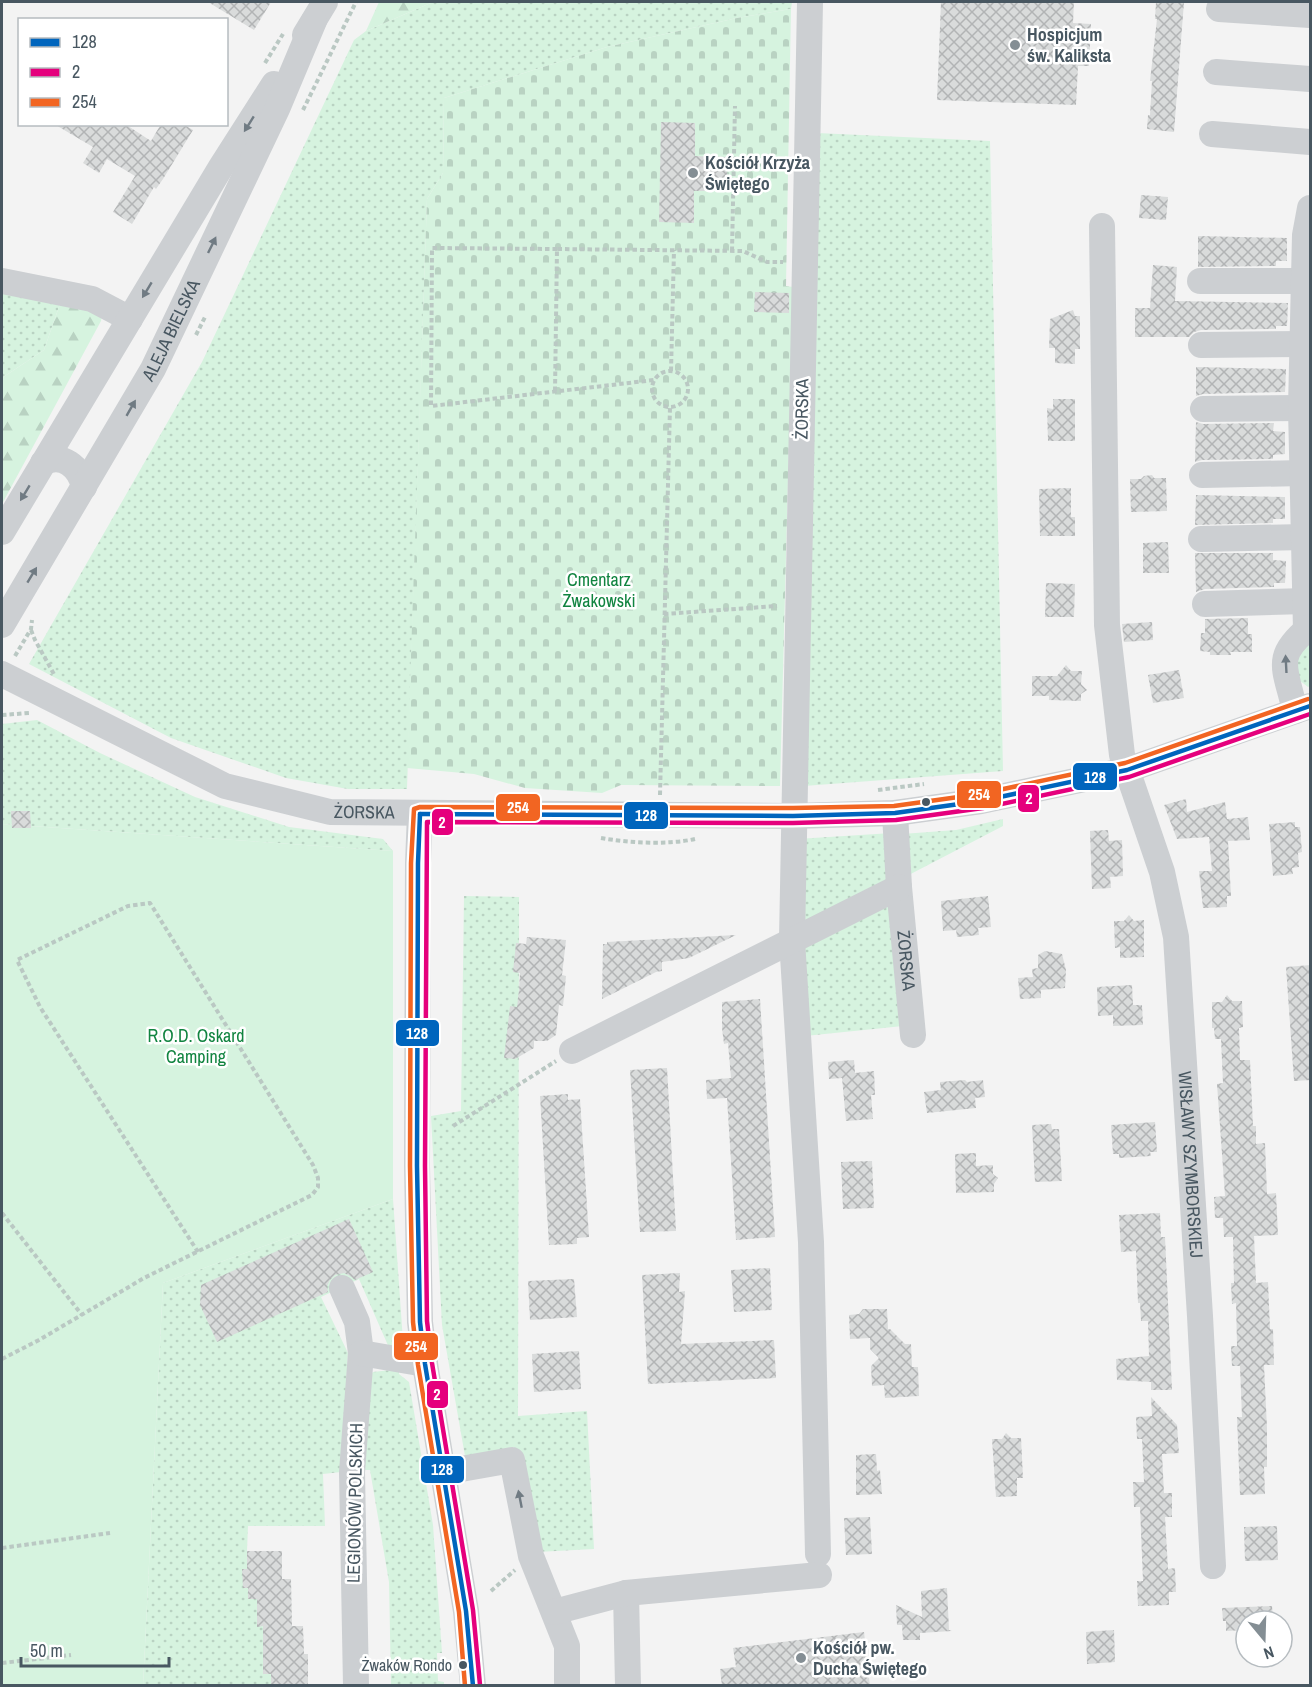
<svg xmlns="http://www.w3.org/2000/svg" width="1312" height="1687" font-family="'Archivo Narrow',sans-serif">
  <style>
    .grass { fill: url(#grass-dots) }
    .forest { fill: url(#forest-firs) }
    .cemetery { fill: url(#cemetery-stones) }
    .garden { fill: #d6f3df }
    .building { fill: url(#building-cross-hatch) }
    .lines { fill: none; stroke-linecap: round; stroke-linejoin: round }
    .path { stroke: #bac8c3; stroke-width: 4; stroke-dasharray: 4.5 3; stroke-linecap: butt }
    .minor { stroke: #cccfd2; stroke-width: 26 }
    .bus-1-casing { stroke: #fff; stroke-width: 9 }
    .bus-2-casing { stroke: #fff; stroke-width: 9 }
    .bus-3-casing { stroke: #fff; stroke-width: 9 }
    .bus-1 { stroke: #0065bd; stroke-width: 4.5 }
    .bus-2 { stroke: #e5007d; stroke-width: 4.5 }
    .bus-3 { stroke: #f26522; stroke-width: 4.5 }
    .oneway { fill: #707b83 }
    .poi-dot { fill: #848e94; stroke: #fff; stroke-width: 2 }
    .bus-dot { fill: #485761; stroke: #fff; stroke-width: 2 }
    .labels { text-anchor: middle; stroke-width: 5; stroke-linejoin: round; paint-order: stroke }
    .bus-label { font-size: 16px; fill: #485761; stroke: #fff; text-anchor: end }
    .poi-label { font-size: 18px; font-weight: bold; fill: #485761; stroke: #fff; text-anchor: start }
    .street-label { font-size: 18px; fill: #485761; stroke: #fff }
    .park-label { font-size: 18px; fill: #118440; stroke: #fff }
    .line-badge { stroke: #fff; stroke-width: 2 }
    .badge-label { font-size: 16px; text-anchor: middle; font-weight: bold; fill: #fff }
  </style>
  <defs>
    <pattern id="grass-dots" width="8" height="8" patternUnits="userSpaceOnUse" patternTransform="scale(1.5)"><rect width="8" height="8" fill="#d6f3df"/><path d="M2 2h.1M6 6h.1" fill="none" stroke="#b9d2c2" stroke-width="1.8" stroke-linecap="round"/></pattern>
    <pattern id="forest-firs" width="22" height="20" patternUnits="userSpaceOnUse" patternTransform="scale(1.5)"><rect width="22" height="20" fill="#d6f3df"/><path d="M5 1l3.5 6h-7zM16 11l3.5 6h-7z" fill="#b9d2c2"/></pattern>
    <pattern id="cemetery-stones" width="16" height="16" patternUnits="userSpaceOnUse" patternTransform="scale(1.5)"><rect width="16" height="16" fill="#d6f3df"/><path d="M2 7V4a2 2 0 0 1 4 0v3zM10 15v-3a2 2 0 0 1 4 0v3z" fill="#b9d2c2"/></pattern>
    <pattern id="building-cross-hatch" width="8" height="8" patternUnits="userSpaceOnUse" patternTransform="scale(1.5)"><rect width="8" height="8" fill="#d9dbdb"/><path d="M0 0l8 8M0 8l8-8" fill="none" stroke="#b2b4b5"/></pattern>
  </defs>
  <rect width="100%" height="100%" fill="#f3f3f3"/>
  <g class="grass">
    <polygon points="433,2 792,2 791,9 737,18 607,47 444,98 443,173 427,199 407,789 348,789 286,778 171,738 29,664 202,362 354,40 366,31"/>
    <polygon points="817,133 990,141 1003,771 804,786"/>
    <polygon points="2,290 61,301 44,350 2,378"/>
    <polygon points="1310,633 1310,686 1308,687 1299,680 1294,653"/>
    <polygon points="37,720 100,753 195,797 289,827 383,839 393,851 2,824 2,724"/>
    <polygon points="1003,819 1003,826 903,878 902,834 956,830"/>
    <polygon points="892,833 894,883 798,931 797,839"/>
    <polygon points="464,896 519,897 518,1416 587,1411 594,1549 537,1552 514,1447 465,1456 442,1325 431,1116 461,1111"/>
    <polygon points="893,897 903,1026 805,1036 799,944"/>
    <polygon points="393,1199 403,1341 398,1350 390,1350 359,1279 321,1297 348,1353 341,1472 323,1474 325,1526 248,1526 247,1551 269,1585 289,1685 143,1686 163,1283"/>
    <polygon points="399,1369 399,1374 409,1382 433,1525 442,1653 437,1653 438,1681 444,1682 444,1685 391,1685 389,1582 370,1470 359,1470 365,1382 373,1372"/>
  </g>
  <g class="forest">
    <polygon points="379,2 433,2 366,31"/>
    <polygon points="61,301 103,310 101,321 2,504 2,378 44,350"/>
  </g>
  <polygon class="cemetery" points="791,9 786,286 793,287 780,786 621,785 602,793 525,788 474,774 407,768 427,199 443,173 444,98 607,47 737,18"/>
  <polygon class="garden" points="2,824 393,851 393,1199 163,1283 143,1685 2,1685"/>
  <g class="building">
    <polygon points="208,2 271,2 254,30"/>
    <polygon points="941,2 1074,2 1073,23 1091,24 1089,66 1078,66 1076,105 937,100"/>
    <polygon points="1156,2 1184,2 1174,132 1147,129 1148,115 1150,115 1152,81 1150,81 1157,19 1155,19"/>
    <polygon points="661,122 695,123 695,156 727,157 727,191 694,191 694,223 659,222"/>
    <polygon points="54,124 125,124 151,141 161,124 183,124 193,130 163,179 156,189 154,187 132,224 113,212 135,176 107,159 99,173 83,163 93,147"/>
    <polygon points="1141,195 1168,197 1166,220 1139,218"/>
    <polygon points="1198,236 1287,238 1287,261 1276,261 1276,266 1198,267"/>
    <polygon points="1153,265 1177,267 1175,301 1288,303 1287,326 1276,326 1276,329 1201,330 1194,332 1189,337 1135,337 1135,308 1150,308"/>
    <polygon points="755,292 789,293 789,313 754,312"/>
    <polygon points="1073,310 1075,316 1080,316 1080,349 1075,349 1075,364 1055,363 1055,348 1049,348 1050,319"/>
    <polygon points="1196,367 1286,369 1285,392 1203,394 1196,396"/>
    <polygon points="1053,399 1075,399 1075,441 1048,441 1047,408 1053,409"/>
    <polygon points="1196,422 1203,424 1274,423 1273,431 1285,432 1285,454 1273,455 1273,459 1202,460 1195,462"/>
    <polygon points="1152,475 1154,478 1166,478 1167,511 1131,512 1130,479 1141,479 1144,476"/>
    <polygon points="1071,488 1071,517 1075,517 1075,536 1040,536 1039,489"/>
    <polygon points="1196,495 1285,497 1285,519 1273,519 1273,523 1195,525"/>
    <polygon points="1168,542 1169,573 1143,573 1143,543"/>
    <polygon points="1195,553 1273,553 1273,560 1286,561 1285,583 1274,583 1274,587 1205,589 1196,592"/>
    <polygon points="1046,583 1075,584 1074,617 1045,617"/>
    <polygon points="1248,618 1248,634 1252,634 1252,652 1230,652 1231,655 1210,655 1210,652 1200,651 1201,633 1205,633 1205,619"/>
    <polygon points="1152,622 1153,640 1124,642 1122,624"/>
    <polygon points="1066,665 1071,671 1082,671 1081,684 1087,690 1081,694 1081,701 1049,700 1049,696 1032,696 1032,676 1057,676"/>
    <polygon points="1179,670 1184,698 1153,703 1148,675"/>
    <polygon points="1186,799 1187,812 1225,802 1227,819 1248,817 1250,840 1228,841 1231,896 1227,896 1227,907 1203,908 1199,871 1212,871 1209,837 1177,839 1164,805"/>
    <polygon points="11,811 30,811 31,828 12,828"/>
    <polygon points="1295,822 1295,827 1300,827 1302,852 1298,853 1299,867 1292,868 1293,874 1273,876 1269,824"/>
    <polygon points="1108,830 1109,841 1122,840 1123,876 1110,877 1111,888 1092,889 1090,831"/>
    <polygon points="988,896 991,927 978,928 979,935 957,937 956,930 943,931 941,901"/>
    <polygon points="1129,915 1134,921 1144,920 1144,957 1120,958 1120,947 1115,948 1114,921 1124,921"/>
    <polygon points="736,935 689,958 662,962 662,971 656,972 602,999 603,944 607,944 607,942"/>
    <polygon points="527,937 566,940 562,975 566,976 563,1006 559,1005 556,1035 547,1041 534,1041 534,1048 515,1059 504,1058 510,1006 517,1007 519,990 520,973 513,972 516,943 526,944"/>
    <polygon points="1045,951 1062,954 1066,970 1065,988 1041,990 1041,998 1020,999 1018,978 1033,977 1032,969 1038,968 1038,955"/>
    <polygon points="1311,965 1311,1080 1294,1081 1286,967"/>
    <polygon points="1132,985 1133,1005 1142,1005 1143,1025 1113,1026 1113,1015 1098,1016 1097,987"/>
    <polygon points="1227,995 1232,1001 1242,1001 1243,1027 1239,1028 1240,1060 1250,1060 1253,1126 1256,1126 1256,1144 1265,1143 1267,1194 1276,1193 1278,1235 1254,1236 1256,1283 1268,1282 1270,1329 1273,1329 1274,1365 1264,1365 1267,1428 1267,1467 1264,1467 1265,1494 1240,1495 1237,1417 1242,1417 1240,1366 1232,1366 1231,1346 1237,1346 1236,1303 1232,1304 1231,1283 1234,1283 1233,1237 1224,1237 1223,1218 1215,1218 1214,1197 1225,1196 1217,1084 1223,1083 1221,1039 1215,1039 1214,1028 1212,1028 1212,1002 1222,1002"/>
    <polygon points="760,999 775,1237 736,1240 727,1098 707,1099 706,1080 731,1078 728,1043 724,1044 722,1028 722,1002"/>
    <polygon points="854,1060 855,1073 874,1071 875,1095 871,1095 873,1119 846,1121 842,1078 829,1079 828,1062"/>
    <polygon points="667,1068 676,1231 640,1232 630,1070"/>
    <polygon points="965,1080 967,1082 983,1080 985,1097 975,1098 976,1108 927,1113 924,1092 941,1090 940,1082"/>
    <polygon points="568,1094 568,1100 580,1099 589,1237 577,1238 577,1244 549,1245 540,1096"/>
    <polygon points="1155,1122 1157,1152 1150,1152 1151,1156 1119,1158 1119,1154 1113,1154 1111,1125"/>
    <polygon points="1051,1124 1052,1129 1059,1129 1062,1181 1035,1182 1032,1125"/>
    <polygon points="976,1153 976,1166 993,1165 993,1174 998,1178 994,1184 994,1192 956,1193 955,1154"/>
    <polygon points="872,1161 874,1208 843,1209 841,1162"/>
    <polygon points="1160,1213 1161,1237 1165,1237 1172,1390 1151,1390 1151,1382 1117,1380 1116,1359 1149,1356 1148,1321 1141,1321 1140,1303 1138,1303 1136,1251 1121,1252 1119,1215"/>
    <polygon points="349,1219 373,1272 355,1280 350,1276 344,1273 335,1275 330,1280 327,1286 328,1292 217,1342 200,1305 201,1285"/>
    <polygon points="770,1268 772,1310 734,1312 731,1270"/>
    <polygon points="680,1273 679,1292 685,1291 681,1344 774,1340 776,1378 648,1384 642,1275"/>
    <polygon points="574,1279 577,1317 530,1320 528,1281"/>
    <polygon points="863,1309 887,1309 888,1329 890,1329 905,1344 911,1344 912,1367 918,1367 919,1396 885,1398 884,1385 872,1386 871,1366 879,1358 870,1349 870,1338 850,1339 849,1315 859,1314"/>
    <polygon points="579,1351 581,1389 534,1392 532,1354"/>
    <polygon points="1151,1397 1177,1425 1179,1453 1162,1454 1164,1493 1172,1493 1172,1517 1165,1517 1168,1569 1175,1568 1176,1592 1169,1592 1169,1605 1138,1606 1137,1581 1143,1581 1140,1507 1134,1507 1133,1482 1144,1482 1142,1439 1137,1439 1136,1417 1152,1416"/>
    <polygon points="1006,1433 1011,1438 1021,1438 1023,1478 1017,1478 1017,1496 996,1497 992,1439 1002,1439"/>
    <polygon points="876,1454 877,1471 880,1470 882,1494 856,1495 856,1455"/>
    <polygon points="870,1517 872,1554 846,1555 844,1518"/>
    <polygon points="1277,1526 1278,1560 1245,1561 1244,1527"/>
    <polygon points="247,1551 282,1551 282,1579 291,1579 292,1626 303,1626 304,1654 308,1654 308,1686 271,1686 271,1674 263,1674 263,1626 257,1627 257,1599 248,1599 248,1588 243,1588 242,1569 247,1569"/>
    <polygon points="947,1588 949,1630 952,1631 920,1633 920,1640 903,1640 902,1625 897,1625 896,1605 922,1617 921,1591"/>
    <polygon points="1272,1606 1273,1621 1246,1621 1246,1630 1226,1631 1226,1621 1223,1621 1222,1608"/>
    <polygon points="1114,1630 1115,1662 1087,1664 1086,1632"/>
    <polygon points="864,1632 870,1686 722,1686 720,1669 736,1667 733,1648"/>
  </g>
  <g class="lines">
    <g class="path">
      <polyline points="265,63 283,34"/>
      <polyline points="303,110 356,2"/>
      <polyline points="557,249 432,248 431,406 654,380"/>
      <polyline points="732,251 735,106"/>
      <polyline points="196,335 206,315"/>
      <circle cx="670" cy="389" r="18"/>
      <polyline points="671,371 674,250"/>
      <polyline points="555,391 557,249 743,251 767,262 783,262"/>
      <polyline points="664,614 777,606"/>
      <polyline points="31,630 35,640 55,676"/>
      <polyline points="15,656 31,629 32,620"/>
      <polyline points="2,715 29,713"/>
      <polyline points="878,790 924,784"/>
      <polyline points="660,795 670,407"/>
      <path d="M601 838C629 843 668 845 695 839"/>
      <polyline points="453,1126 556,1061"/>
      <polyline points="2,1213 82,1315"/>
      <polyline points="2,1359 39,1340 144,1278 312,1195 318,1187 318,1178 313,1165 150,903 128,906 17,960 40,1007 198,1252"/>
      <polyline points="2,1548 110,1533"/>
      <polyline points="491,1591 515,1570"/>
      <polyline points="2,1663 71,1655"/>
    </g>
    <g class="minor">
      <polyline points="810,2 792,940 811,1242 818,1554"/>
      <polyline points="1219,9 1310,15"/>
      <polyline points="305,35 325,2"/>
      <polyline points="1216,72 1310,79"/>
      <polyline points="1212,134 1310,142"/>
      <path id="s1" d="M1102 226 1107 625 1122 755 1162 872 1176 937 1200 1316 1213 1566"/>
      <polyline points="2,281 92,299 130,319"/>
      <polyline points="1200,281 1304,281"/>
      <polyline points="1201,345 1303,344"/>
      <polyline points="1203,409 1301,408"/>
      <path d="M43 463C62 452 80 467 84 487"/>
      <polyline points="1202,475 1303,473"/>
      <polyline points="2,532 221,167 274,84"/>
      <polyline points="1201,539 1304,537"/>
      <polyline points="1205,604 1306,601"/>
      <path id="s2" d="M2 625 153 369 277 109 314 21"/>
      <polyline points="1306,630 1301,408 1305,235 1310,208"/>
      <path id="s3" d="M2 674 225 786 330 812 793 816 895 813 981 801 1127 770 1310 706"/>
      <path d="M1295 711C1286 669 1272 657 1310 627"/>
      <path id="s4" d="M895 813 899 887 913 1035"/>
      <polyline points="420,814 418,863 417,1166 420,1322 425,1364 466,1611 473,1686"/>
      <polyline points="572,1051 899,887"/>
      <polyline points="342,1288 357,1322 361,1353 352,1472 356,1686"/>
      <polyline points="361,1353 425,1364"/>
      <polyline points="444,1472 512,1460 531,1556 567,1646 567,1686"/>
      <polyline points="626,1593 628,1686"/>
      <polyline points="554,1612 626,1593 819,1575"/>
    </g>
    <g class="bus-1-casing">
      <g id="bus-1">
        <polyline points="420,814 793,816 895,813 981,801 1127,770 1310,706"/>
        <polyline points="420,814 418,863 417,1166 420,1322 425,1364 466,1611 473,1686"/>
      </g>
    </g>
    <g class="bus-2-casing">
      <polyline id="bus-2" points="480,1685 473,1610 432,1363 427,1321 425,1166 427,822 793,823 896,820 983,808 1129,777 1310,714"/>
    </g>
    <g class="bus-3-casing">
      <polyline id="bus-3" points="465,1686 459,1612 418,1365 413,1322 410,1166 411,863 414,809 420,807 793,808 894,806 980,794 1125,763 1308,699"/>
    </g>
    <use href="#bus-1" class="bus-1"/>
    <use href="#bus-2" class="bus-2"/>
    <use href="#bus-3" class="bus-3"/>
  </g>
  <defs><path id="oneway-solid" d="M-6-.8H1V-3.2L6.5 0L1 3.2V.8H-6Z" transform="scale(1.5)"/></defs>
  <g class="oneway">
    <use href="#oneway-solid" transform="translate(249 124) rotate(122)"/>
    <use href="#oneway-solid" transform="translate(212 245) rotate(-64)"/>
    <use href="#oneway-solid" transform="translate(147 290) rotate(121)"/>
    <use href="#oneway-solid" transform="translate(131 408) rotate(-60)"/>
    <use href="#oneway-solid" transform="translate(25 493) rotate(121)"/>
    <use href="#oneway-solid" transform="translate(32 575) rotate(-59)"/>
    <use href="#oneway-solid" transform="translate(1286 664) rotate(-93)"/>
    <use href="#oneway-solid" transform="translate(520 1499) rotate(-101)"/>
  </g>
  <g class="poi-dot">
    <circle cx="1015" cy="45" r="6"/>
    <circle cx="693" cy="173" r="6"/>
    <circle cx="801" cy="1658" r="6"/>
  </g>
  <g class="bus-dot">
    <circle cx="926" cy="802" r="5"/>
    <circle cx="463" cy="1665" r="5"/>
  </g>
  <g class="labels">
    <g class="bus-label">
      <text x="452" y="1671">Żwaków Rondo</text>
    </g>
    <g class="poi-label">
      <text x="1027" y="41">Hospicjum<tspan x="1027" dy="21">św. Kaliksta</tspan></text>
      <text x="705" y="169">Kościół Krzyża<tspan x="705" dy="21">Świętego</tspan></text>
      <text x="813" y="1654">Kościół pw.<tspan x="813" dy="21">Ducha Świętego</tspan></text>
    </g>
    <g class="street-label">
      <text dy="6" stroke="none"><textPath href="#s2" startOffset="340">ALEJA BIELSKA</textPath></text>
      <text transform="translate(802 409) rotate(-89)" y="6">ŻORSKA</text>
      <text dy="6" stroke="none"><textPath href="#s3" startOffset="392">ŻORSKA</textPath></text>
      <text dy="6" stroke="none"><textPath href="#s4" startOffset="148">ŻORSKA</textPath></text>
      <text dy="6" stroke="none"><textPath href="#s1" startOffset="948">WISŁAWY SZYMBORSKIEJ</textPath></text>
      <text transform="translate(355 1503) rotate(-89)" y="6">LEGIONÓW POLSKICH</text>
    </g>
    <g class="park-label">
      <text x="599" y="586">Cmentarz<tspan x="599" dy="21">Żwakowski</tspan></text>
      <text x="196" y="1042">R.O.D. Oskard<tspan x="196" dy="21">Camping</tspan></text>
    </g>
  </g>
  <g class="line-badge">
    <rect x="1072" y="762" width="46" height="29" rx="6" fill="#0065bd"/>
    <rect x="956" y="780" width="46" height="29" rx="6" fill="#f26522"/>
    <rect x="1017" y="784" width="23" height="29" rx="6" fill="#e5007d"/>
    <rect x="495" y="793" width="46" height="29" rx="6" fill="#f26522"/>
    <rect x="623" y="801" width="46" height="29" rx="6" fill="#0065bd"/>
    <rect x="431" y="808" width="23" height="28" rx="6" fill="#e5007d"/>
    <rect x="395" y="1019" width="45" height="28" rx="6" fill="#0065bd"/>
    <rect x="393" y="1332" width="46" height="29" rx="6" fill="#f26522"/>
    <rect x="426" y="1380" width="23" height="29" rx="6" fill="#e5007d"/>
    <rect x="420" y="1455" width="45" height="29" rx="6" fill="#0065bd"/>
  </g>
  <g class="badge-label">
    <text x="1095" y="783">128</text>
    <text x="979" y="800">254</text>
    <text x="1029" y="804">2</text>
    <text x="518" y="813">254</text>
    <text x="646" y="821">128</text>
    <text x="442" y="828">2</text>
    <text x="417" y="1039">128</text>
    <text x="416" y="1352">254</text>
    <text x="437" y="1400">2</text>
    <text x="442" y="1475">128</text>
  </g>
  <rect width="1312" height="1687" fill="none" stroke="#485761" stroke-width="6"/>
  <rect x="18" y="18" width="210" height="108" fill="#ffffff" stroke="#b6bcc0" stroke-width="1.5"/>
  <rect x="30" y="38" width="30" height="9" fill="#0065bd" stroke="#b6bcc0" stroke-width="1.5"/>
  <text x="72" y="48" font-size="18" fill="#485761">128</text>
  <rect x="30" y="68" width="30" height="9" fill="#e5007d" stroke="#b6bcc0" stroke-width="1.5"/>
  <text x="72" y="78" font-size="18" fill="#485761">2</text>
  <rect x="30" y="98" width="30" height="9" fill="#f26522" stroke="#b6bcc0" stroke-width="1.5"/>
  <text x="72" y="108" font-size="18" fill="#485761">254</text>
  <g transform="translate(1264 1639) rotate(161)"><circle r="28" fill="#ffffff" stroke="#b6bcc0" stroke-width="1.5"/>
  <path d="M0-4.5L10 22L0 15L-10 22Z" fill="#848e94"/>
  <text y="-9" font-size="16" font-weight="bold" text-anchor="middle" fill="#485761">N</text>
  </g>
  <path d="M21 1657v9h148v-9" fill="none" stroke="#485761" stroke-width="3"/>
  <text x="30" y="1657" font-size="18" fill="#485761" stroke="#ffffff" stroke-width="4.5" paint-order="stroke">50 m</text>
</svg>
